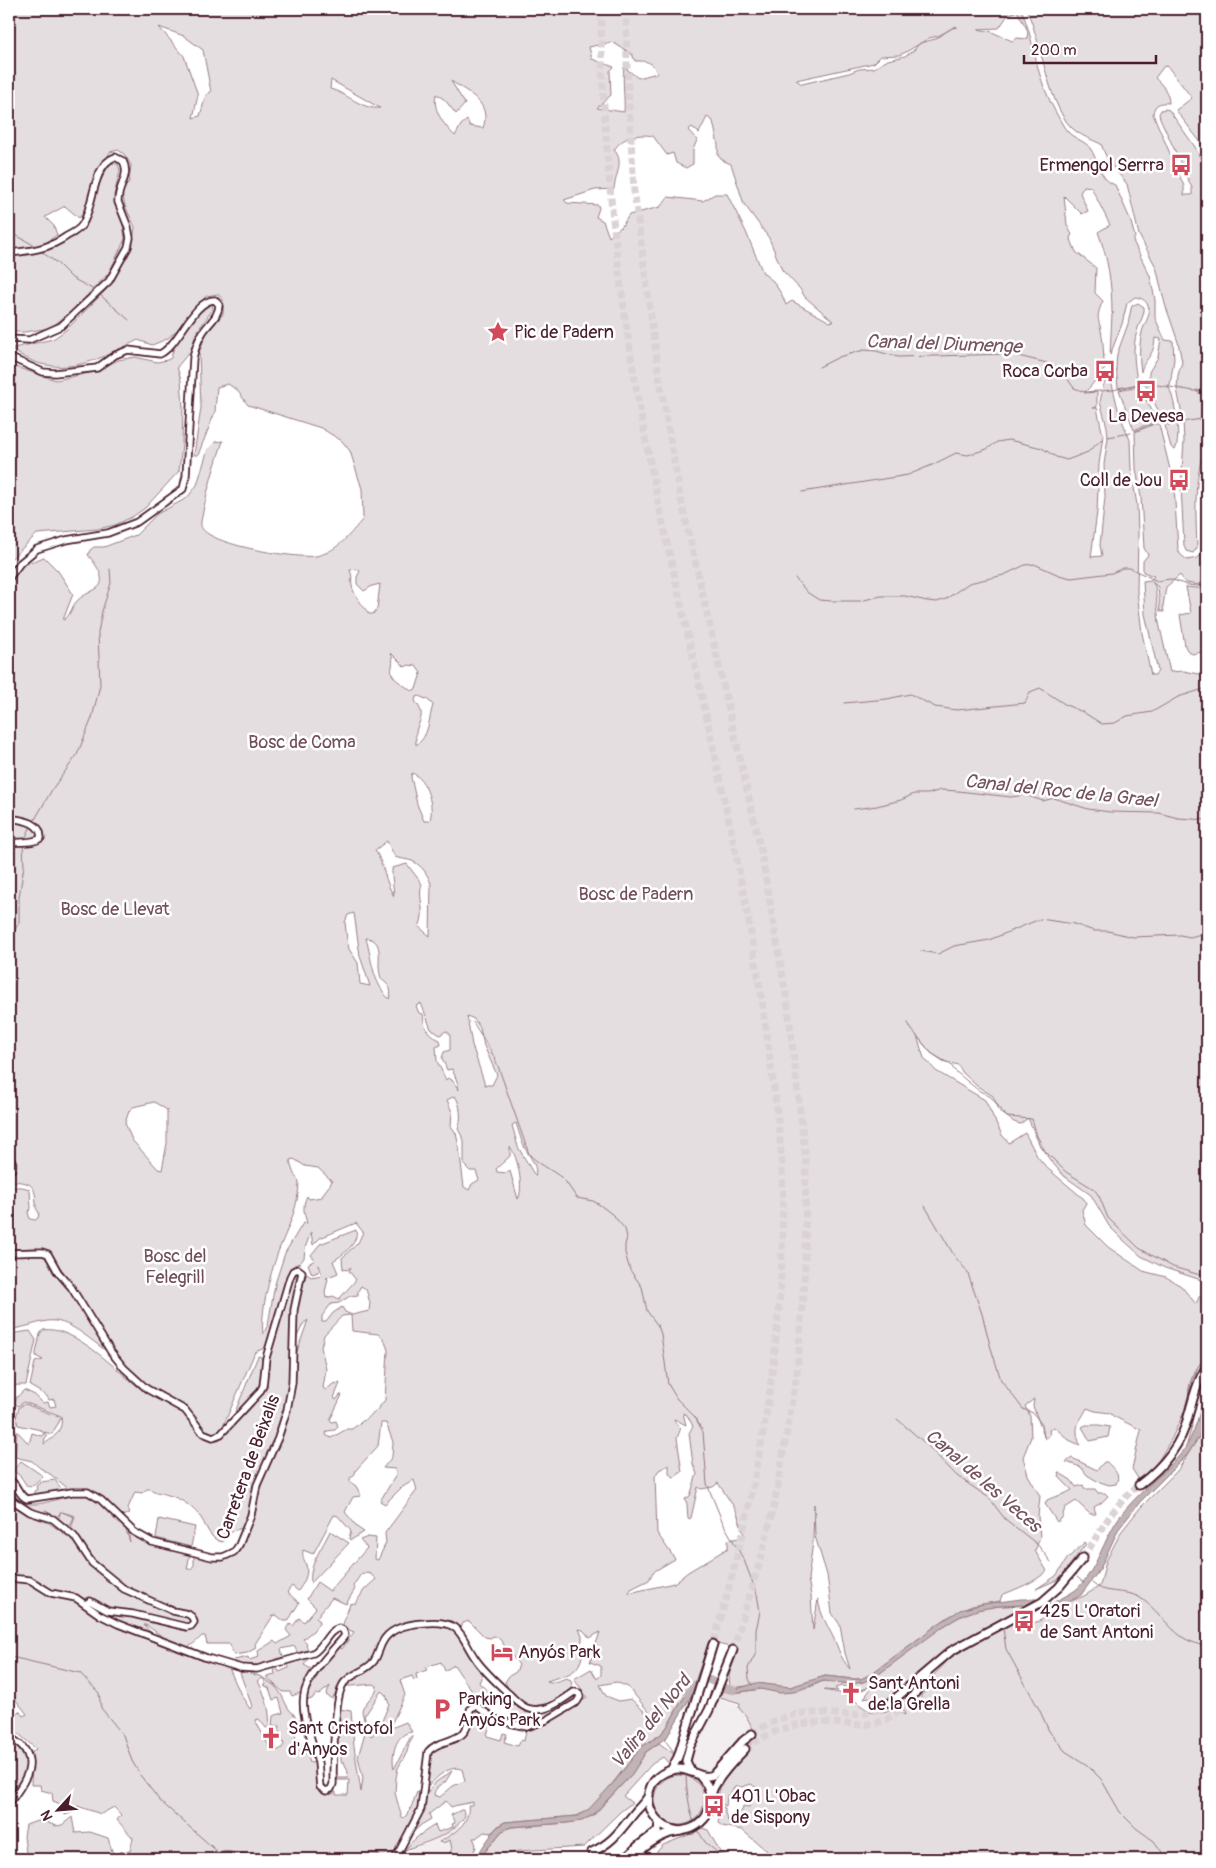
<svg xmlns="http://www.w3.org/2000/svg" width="1216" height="1868" font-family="Pangolin,sans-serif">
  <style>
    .built { fill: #f2eeef }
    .green { fill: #e5dee0; stroke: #987e86; fill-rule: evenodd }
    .water { fill: #c1b3b6; stroke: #91787e }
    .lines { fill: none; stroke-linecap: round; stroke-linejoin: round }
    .stream { stroke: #91787e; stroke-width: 1 }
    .river { stroke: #c1b3b6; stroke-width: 8 }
    .highway-tunnel { stroke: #dbd2d5; stroke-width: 7; stroke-dasharray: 7 3.5; stroke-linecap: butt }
    .secondary-casing { stroke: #4a1f2b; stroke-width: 9 }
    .highway-casing { stroke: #4a1f2b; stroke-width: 11 }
    .secondary { stroke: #fff; stroke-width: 5.5 }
    .highway { stroke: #fff; stroke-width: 7 }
    .labels { text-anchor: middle; stroke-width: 5; stroke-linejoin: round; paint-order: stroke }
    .poi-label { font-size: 18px; fill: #4a1f2b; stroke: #fff; text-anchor: start }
    .park-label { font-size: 18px; fill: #714f58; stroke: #fff }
    .street-label { font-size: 18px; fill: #4a1f2b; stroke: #fff }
    .water-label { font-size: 19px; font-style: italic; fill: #74535c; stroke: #fff }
  </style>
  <rect width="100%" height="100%" fill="#fff"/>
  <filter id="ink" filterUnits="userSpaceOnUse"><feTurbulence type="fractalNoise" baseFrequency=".02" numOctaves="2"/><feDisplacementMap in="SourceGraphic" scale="10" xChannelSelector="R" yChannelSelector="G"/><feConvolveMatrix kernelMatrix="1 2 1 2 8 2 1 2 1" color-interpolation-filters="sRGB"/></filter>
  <g filter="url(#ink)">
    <g class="built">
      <polygon points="719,1698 737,1704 753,1728 726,1750 713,1768 705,1771 696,1769 690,1761 692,1751 709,1722"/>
      <polygon points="458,1823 476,1842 477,1848 475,1853 467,1859 406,1859 408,1851 437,1839"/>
    </g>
    <g class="green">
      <path d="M9 9H999L1003 12H1009L1011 9H1021C1029 28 1032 44 1037 64 1042 86 1052 107 1064 127 1071 139 1085 140 1090 148 1098 159 1099 180 1115 185L1130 219 1135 237 1133 241 1150 276 1155 300V318L1165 340 1173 341 1174 359 1170 385H1168C1174 396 1182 438 1175 450L1171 447 1164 422 1144 382 1149 381V372L1158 357 1161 339 1155 338C1154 358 1144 358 1141 372 1139 359 1139 345 1142 332 1144 324 1150 317 1149 309 1148 301 1142 298 1135 297L1127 303 1122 324 1110 355 1112 314 1114 313H1112C1112 284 1108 258 1098 232L1110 225 1091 187 1084 186 1080 193 1088 211 1082 214 1064 196 1067 225 1072 235 1070 237 1076 252 1096 268 1095 293 1103 301C1094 320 1100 319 1102 336 1104 347 1103 358 1105 369 1097 377 1092 386 1084 393L1097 392V407L1093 408H1097L1103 436 1099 464 1097 512 1091 557 1102 556 1100 545 1105 497 1104 464 1108 438 1107 427 1100 402 1104 382 1109 378 1111 380 1119 413 1130 440 1131 469 1137 505 1138 533 1137 591 1142 633 1151 675H1155L1158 671 1145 614 1143 581 1151 580 1154 576 1143 572V561L1148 555 1144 548 1141 497 1136 469 1135 432 1154 424H1159L1174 486 1178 549 1180 554 1187 560 1197 558 1200 556 1204 546V503L1207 466V586L1186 583 1180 575 1166 587 1163 606 1164 612 1160 611 1158 587 1152 582 1155 586 1159 623 1170 672 1184 671 1199 674 1207 671V1282L1165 1268 1141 1256 1120 1237 1109 1226 1091 1195 1064 1176 1050 1160 1040 1146 1028 1118 1020 1124 1014 1122 1000 1112 993 1096 977 1086 963 1073 958 1065 943 1061 931 1053 917 1036 924 1058 936 1071 985 1100 1002 1135 1009 1143 1025 1133 1037 1156 1047 1168 1084 1199 1086 1203 1082 1210 1086 1225 1108 1247 1143 1271 1166 1277 1181 1286 1196 1304 1200 1295 1207 1300V1356L1198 1367 1191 1384 1184 1412 1172 1438 1157 1463 1139 1480 1132 1469 1141 1430 1113 1416 1110 1413 1095 1411 1087 1408C1079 1424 1073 1425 1080 1445L1069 1440 1054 1427 1049 1430 1050 1435 1045 1439 1033 1406 1034 1399 1025 1406 1030 1416 1031 1437 1023 1457 1028 1475 1040 1496 1038 1516 1040 1537 1035 1551 1047 1571C1034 1583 1018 1588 1002 1595L1000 1601 972 1606 948 1617 871 1674 861 1679H853L825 1676 795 1687H781L764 1684 730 1688 729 1675 738 1649 709 1642 695 1682 681 1702 667 1727 660 1735 641 1747 605 1793 590 1809 577 1816 505 1822 499 1825 492 1833 484 1832 476 1838H473C480 1851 472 1850 467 1859H445L452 1849 450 1840 443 1843 439 1842C452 1835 471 1823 468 1806L473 1804V1802C465 1804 459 1804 451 1807L446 1801 429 1814 431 1819 421 1825 408 1837 426 1794 436 1782 452 1771C450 1774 447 1780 445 1782 439 1787 435 1787 434 1795L440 1797 453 1786 465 1781 462 1769C447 1765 435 1779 426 1789 429 1776 425 1759 433 1749L458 1742 470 1730 474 1714 476 1712 480 1718 490 1724 487 1736 501 1740 503 1733 507 1734 504 1742 518 1746 521 1740 524 1741 526 1731 550 1721 587 1698C584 1690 578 1686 574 1679L591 1669 597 1679 601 1675V1666L590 1662 600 1632 590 1638 583 1630 579 1629 582 1636V1641L579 1644 580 1652H583C579 1676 566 1674 547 1681 553 1684 561 1680 566 1678L571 1680 572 1689 557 1702 532 1706 523 1703 510 1692 505 1682 509 1676 516 1672 519 1665 498 1637 494 1636 490 1638 485 1637 469 1621 463 1623 459 1635 473 1662 483 1673 479 1683 492 1695 509 1699 525 1710 555 1708 576 1696 575 1700C564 1707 540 1724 527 1724 523 1725 519 1723 515 1722L517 1716 510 1713 511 1710 495 1703 493 1706 478 1700 454 1665 445 1671 441 1662 426 1667 427 1670 416 1674 417 1679 414 1680 412 1676 400 1680 405 1695 389 1729 406 1722 412 1732C395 1733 391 1756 394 1769L411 1736H413L409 1744 407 1752 398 1768 396 1778 395 1793 402 1818 405 1817 410 1810 417 1792H420L419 1806 395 1851C388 1857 377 1854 369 1854L375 1859 269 1858 223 1851 219 1854 215 1859H123L119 1852 130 1851 133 1838 117 1820 121 1815 114 1807 101 1814 77 1806 71 1813 65 1815 58 1803 53 1801 52 1793 41 1790 40 1785H31L32 1752 36 1749 11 1727 14 1725 9 1715V1706L12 1713 16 1712 17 1713 19 1711 23 1716 27 1714 9 1691V1580L33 1584 46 1593 77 1602 100 1618 125 1630 179 1652 229 1668 241 1695 250 1709 252 1706 240 1673 244 1671 262 1677 276 1687 281 1694 288 1708 303 1725 299 1726 297 1722 292 1725 296 1738 294 1740 296 1744 299 1742V1738L304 1753H307L310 1763 315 1762 318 1789 322 1793H329L330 1795 336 1792V1795H348L349 1780H337V1778H347L348 1772 344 1762H341V1753L337 1742 339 1709 351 1711 354 1746 361 1792 363 1778 358 1757 366 1729 362 1711 363 1707 376 1691 377 1686 374 1684 351 1686H347L348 1683 343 1680 332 1699 326 1695 330 1686 319 1695 316 1694 312 1699 306 1700V1696L328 1658 338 1646 342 1649 354 1632 349 1630 347 1633 342 1627 350 1604 356 1603 364 1590 376 1579 368 1572 361 1574 353 1586 355 1589 346 1604 332 1598 316 1618 320 1621 314 1630 303 1639 307 1643 306 1644 308 1650 297 1653 295 1646 281 1649 283 1657C270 1661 244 1673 234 1660L248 1657 249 1660 259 1657 258 1651 274 1641 277 1644 291 1636 286 1630 290 1624 293 1626 299 1618 304 1622 316 1608 307 1599 317 1582 330 1591 367 1548 360 1540 368 1537 376 1538 375 1559 378 1560 386 1543 385 1533 417 1490 414 1480 401 1488 385 1504 380 1501 396 1475 395 1469 383 1468 392 1457 393 1442 386 1423H381L378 1446 356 1470 354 1476 350 1478V1482L356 1486 361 1496 353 1497 345 1512 358 1528 364 1532 351 1540 349 1539 351 1531 338 1516 334 1515 313 1554 303 1550C302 1557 304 1559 306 1565 309 1575 303 1584 298 1591L292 1586 287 1592 299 1603 288 1621H284L276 1615 273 1616 255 1644 256 1648 247 1653 234 1655 232 1653 230 1644H207L205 1636H202C197 1640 192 1647 186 1647 175 1647 155 1631 146 1625H144L153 1635 106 1616 96 1609 104 1614 136 1617 186 1630 194 1628 198 1623 195 1617 188 1613C154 1600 115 1588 91 1558 84 1549 78 1539 71 1529L75 1516 62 1512 74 1517 69 1529 58 1520 61 1511 59 1515 55 1517 45 1510V1513L34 1510 9 1494V1485L19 1501C23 1502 27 1504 31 1504 52 1505 72 1489 93 1497L125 1527 130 1542 128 1532 149 1544 190 1554 187 1569H191L194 1565V1556L211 1559H226L241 1548 255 1509 260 1488 288 1415 295 1382V1357L308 1320 303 1324 296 1339 295 1338C296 1315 297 1295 307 1274L311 1277 322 1275 319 1265 318 1272 312 1274 308 1264 315 1260 311 1255 320 1244 356 1230C359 1243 343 1255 333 1261L338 1273 326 1278 328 1279 325 1292 326 1298 333 1296 339 1299 356 1280 349 1271 351 1267 347 1270 343 1269 342 1258 358 1243 363 1232 356 1223 320 1238 313 1245 311 1232 305 1248 304 1258 300 1263 294 1265 287 1275 265 1348 255 1352 225 1422 221 1429 214 1435 203 1430 188 1409 146 1384 122 1362 77 1291 49 1252 36 1248 9 1249V1189C14 1186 25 1186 30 1190L31 1209 28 1212 30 1219 35 1220 38 1218 39 1213 36 1208C36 1184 32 1182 9 1181V1176L15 1171 17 1162 15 1158 9 1159V582L25 564 44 557 58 571 73 594 63 620C70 617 71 608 76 602 81 596 89 593 96 589 109 581 95 563 88 555L90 550 94 547H104L136 535 157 514 187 498 197 485 208 449 215 442 223 441C215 465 208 487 203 511 203 515 200 522 201 526 206 545 298 559 316 556 337 552 350 534 363 519L362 489 350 451 342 441 321 428 248 405 237 390 228 384 217 387 215 412 198 455H194L201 408 199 353 206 334 223 314V300L218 294 206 296 176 331 167 339 152 345 138 340C107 355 78 373 41 364 30 361 19 354 9 349L53 339 66 330 107 289 132 247 135 227 125 206 122 192 129 182 131 165 124 154 118 150 110 152 94 181 83 213 79 218 65 206 45 217 54 226 57 235 48 241 47 249 76 236 86 226 99 184 110 163 118 164 120 171 114 195 123 223 125 239 109 273 71 312 50 328 25 332H9ZM1017 11 1028 31 1027 39 1017 38 1012 41 992 32 978 29 999 28 1008 15ZM956 26 957 27 952 28 935 39 920 43 913 51 905 56 888 60 874 68 859 69 849 73 802 84 796 80 874 63 881 56 899 55 906 52 929 38 938 36ZM159 27 184 36 203 50 211 92 206 95 200 116 193 118 198 95 184 56ZM612 42 632 54 635 61C646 61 653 61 657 73L638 78 624 67C622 83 625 97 624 112L597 108 611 95 610 71 614 67 592 59 589 47ZM331 80 380 108C362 110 347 93 330 89ZM451 81C469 93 492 103 483 128L470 126 467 120 461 125 455 136C444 125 432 110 436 94L445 100 456 114 465 104ZM707 117 713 121 718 145V156L724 161 731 164 744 204 769 238 782 270 800 289 805 297 833 321 830 322 792 301 786 305 782 295 773 281 763 273 746 232 727 194H715L703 201 668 197 660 207 629 215 622 226 609 237 603 221 596 217 599 208 598 205 567 203 564 200 595 190 614 189C615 175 625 161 614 150 622 137 638 133 653 136L667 155 673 153 676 163 686 168 693 164V150L697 140 688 130 692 127 699 133ZM357 569 360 571 357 577V584L364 591 372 586 380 584 377 609 373 614H369C363 605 354 596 352 586 351 579 353 578 350 570ZM391 653 405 667 409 665 416 666 421 673 416 689 411 691C406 686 394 680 392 674 390 668 395 663 391 653ZM419 696 428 700 433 705C429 717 429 738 416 745 416 740 415 733 417 728 422 716 424 713 415 701L416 697ZM412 773C426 777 436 810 429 821H424L417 804 411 777ZM387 841 395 857C400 859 407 859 412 861 422 865 428 875 431 884L430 936 419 927C427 910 417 898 422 884L407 864 392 868V876L394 896C385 883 384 864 375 850ZM354 913 360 956 370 986 360 984 358 963 349 949 347 940 345 922 348 915ZM366 938C382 939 379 955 379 966 379 970 380 975 381 979 389 985 393 989 389 999 372 981 372 960 366 938ZM421 1003 431 1029 440 1035 446 1031 450 1034V1050L444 1052 442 1058 447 1070 452 1069 457 1081 459 1090 452 1080 448 1078 446 1080 437 1061 436 1047 441 1045 440 1040C433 1037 425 1031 424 1022 423 1020 424 1017 423 1014L419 1013 416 1006ZM467 1016 474 1019 480 1028 484 1046 497 1075 492 1085H485L472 1045ZM455 1096C461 1104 462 1121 458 1129L464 1140V1165L470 1171H476L479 1180 472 1184 469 1190 464 1187 459 1147 456 1133 451 1126 452 1112 447 1100ZM154 1102 167 1110V1143L162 1170 158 1169 132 1140 125 1123 129 1111 133 1107ZM516 1123C518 1129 520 1136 522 1142 526 1153 539 1165 535 1176L518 1147 512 1125ZM510 1147C518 1156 524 1189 518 1199L510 1171 506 1173 497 1172 496 1169 510 1156ZM294 1159 305 1166 318 1168 332 1181C329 1188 324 1190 322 1197L309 1199 307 1196C302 1206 304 1213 307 1223H303L285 1253 275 1284 268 1325 263 1334C260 1311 271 1270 280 1247 289 1225 299 1206 299 1181 294 1176 291 1168 290 1160ZM361 1286 366 1289 370 1303 369 1311 352 1315 345 1312 342 1307 333 1313 326 1322H322V1316L331 1304 339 1303 350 1296 358 1295V1291ZM351 1315 352 1331 378 1334 384 1339 388 1350 385 1400 376 1411 352 1429H347L331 1438 326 1435 327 1431 335 1430 338 1427 336 1421 332 1422 330 1420 342 1395H340L336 1400 334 1398 340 1383 333 1384 326 1390 323 1388 326 1369 321 1347 324 1335 342 1316ZM683 1413 687 1415 693 1426 689 1433 693 1464 697 1474 690 1496 685 1499 687 1504 688 1519 691 1518 698 1487 701 1489 713 1487 718 1483 736 1510 745 1537 728 1540V1548L688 1572 674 1583 629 1593 631 1589 649 1580 653 1572 675 1559 657 1533 655 1476 659 1470 669 1465V1474L674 1477 682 1472 677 1438 681 1428 675 1422 674 1419 686 1425ZM814 1504 815 1536 827 1575 832 1613 840 1625 845 1653 850 1669C839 1656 840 1651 833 1637 827 1624 820 1614 818 1599L813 1630 811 1595 808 1579 813 1542ZM263 1678 266 1684 264 1685 269 1688 273 1700 279 1698 283 1713 273 1716 272 1726H280L279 1731 284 1744 282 1748 277 1751 270 1748 255 1720 259 1719 266 1728 269 1727C271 1711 265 1695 258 1681ZM616 1682 628 1687 649 1712 647 1714 631 1699 619 1701 606 1696 600 1685ZM381 1691 386 1695 389 1704 382 1721 378 1722 372 1736 369 1734 364 1715 366 1714Z"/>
      <path d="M1026 9H1207V69H1206L1207 75V156L1201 143 1176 110 1192 98 1168 67 1164 66 1155 78C1162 84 1169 93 1169 103 1160 102 1154 104 1153 114L1184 186V195H1192V188L1160 118 1159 114 1161 110 1165 109 1169 110 1195 147 1207 173V391L1196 390 1198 393 1207 394V437L1201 445 1205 448C1193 479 1196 516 1197 548L1193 553 1186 551 1184 546 1181 485 1184 441 1183 420 1177 389 1178 375 1182 362 1178 342 1165 304 1156 267 1139 235 1127 184 1108 161 1101 144C1093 140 1084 137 1077 132 1048 113 1042 39 1026 9Z"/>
      <path d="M1138 303 1144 307C1145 315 1139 323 1137 331 1132 348 1134 366 1138 384L1118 388 1116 367 1117 354 1128 324 1131 309 1132 306Z"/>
      <path d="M212 304 213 309 196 333 191 350 177 367 181 380 183 407 182 445 179 471 145 508 132 517 115 525 98 529 37 534 9 561V365L56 380 94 372 118 360 135 357 157 362 167 360 171 358C175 337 194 315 212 304Z"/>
      <polygon points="1139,386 1157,420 1134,430 1119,390"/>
      <path d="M1186 587 1207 589C1200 607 1211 631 1207 651L1192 654 1187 650 1185 646 1180 615 1191 613Z"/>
      <path d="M43 1255 48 1262 53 1273 69 1289 102 1342 105 1350C89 1339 68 1318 47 1321 34 1323 22 1329 9 1329V1256Z"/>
      <path d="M298 1273 293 1301 288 1392 286 1407 245 1524 242 1528 224 1534 223 1542C208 1540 207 1524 198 1514 190 1505 180 1498 168 1495 159 1492 159 1494 150 1489H147L142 1493 135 1492 128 1508 130 1514 120 1516 99 1497 70 1490 50 1474 40 1468 32 1461 15 1457 17 1431 29 1444 32 1433 41 1436 44 1434 41 1430 18 1425 16 1418 19 1407 25 1404 61 1418 52 1434 44 1432 47 1436 45 1438 44 1444C54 1438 64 1429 61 1416L24 1402 18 1406 15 1404 16 1398 24 1390 35 1395 43 1403 48 1402 50 1407 56 1406 54 1399 49 1400 47 1396 30 1386 35 1362 43 1360 36 1356V1353L40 1334 43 1330C73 1325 114 1368 137 1386 152 1397 169 1403 184 1414 198 1426 197 1440 219 1440 228 1423 248 1414 258 1398 267 1385 266 1367 270 1353 277 1326 288 1301 294 1275Z"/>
      <polygon points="30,1331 36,1340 26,1385 18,1385 9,1387 9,1334"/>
      <path d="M258 1356 261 1357C270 1375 251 1405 235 1412Z"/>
      <path d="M1207 1399V1859H767L769 1856 767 1851 742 1830 722 1826 718 1823 720 1806 725 1808V1813L728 1821 733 1822 736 1821 734 1814 742 1811 743 1806 749 1807 758 1789 751 1784 742 1787 736 1786 727 1796 726 1806 719 1803C714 1782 739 1765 749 1748 752 1743 752 1738 756 1734L746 1716 739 1708 740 1703 720 1697 723 1690 733 1693 761 1689 810 1687 823 1681H831L850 1684 863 1682 876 1676C904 1655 942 1621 976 1610 992 1605 1009 1606 1026 1605L958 1642 938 1656 918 1676 915 1674 904 1684V1688L883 1702 869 1697 864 1698 872 1687 886 1679 862 1690 842 1686 835 1688 838 1691 824 1690C831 1692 840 1692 847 1696 854 1699 864 1709 870 1711 885 1714 891 1707 905 1715L900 1700 905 1698 916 1701 921 1699V1694L925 1692 934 1675 950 1658 1009 1624 1027 1622 1028 1624C1038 1622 1046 1620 1050 1609L1084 1596 1100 1586 1106 1561 1121 1532 1140 1508 1178 1470 1200 1435Z"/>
      <polygon points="1086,1425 1099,1425 1110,1427 1108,1437 1090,1441 1082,1427"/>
      <path d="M1072 1458 1097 1470 1104 1462H1107C1114 1470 1121 1474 1116 1484L1109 1485 1097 1481 1087 1475 1081 1467 1066 1462Z"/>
      <polygon points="21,1461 43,1476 31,1487 27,1486 21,1477 13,1470"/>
      <path d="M1058 1472 1071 1480 1076 1487 1083 1485 1085 1489H1095L1098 1493H1105L1108 1496 1101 1503 1094 1507 1096 1514H1090L1076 1501 1065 1508 1062 1518 1057 1522 1045 1504 1047 1500C1055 1496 1064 1495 1072 1490L1060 1478Z"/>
      <polygon points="55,1480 63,1491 34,1494 34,1491 37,1489 36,1486 41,1482"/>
      <polygon points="9,1504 30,1516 49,1523 72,1539 79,1546 91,1565 118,1588 168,1612 188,1618 190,1622 186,1624 139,1612 104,1608 87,1597 83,1599 49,1589 32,1578 9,1575"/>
      <polygon points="159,1519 195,1527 191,1547 156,1538"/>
      <path d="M330 1531 349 1543 311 1583C308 1565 323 1547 330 1531Z"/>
      <polygon points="1085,1542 1086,1544 1059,1579 1036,1589 1056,1576 1067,1559"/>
      <polygon points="310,1656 304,1665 313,1670 301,1695 300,1693 292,1696 290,1692 283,1692 266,1677 275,1675 274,1669 277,1668 279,1672 289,1668 287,1663"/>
      <path d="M9 1739C37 1764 26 1772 9 1800Z"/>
      <polygon points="659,1743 674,1754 670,1765 663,1757 652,1764 623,1796 632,1803 621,1811 584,1847 518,1851 508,1854 504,1859 479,1859 502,1831 511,1827 567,1823 593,1816 631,1775 646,1752"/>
      <circle cx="679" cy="1800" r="25"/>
      <path d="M461 1810H463L465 1816C452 1836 426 1842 405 1850L402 1859H400C408 1842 419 1835 435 1825L438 1832 453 1827 452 1824 455 1823 451 1815Z"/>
      <polygon points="72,1817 75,1833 90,1832 108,1838 112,1851 119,1859 9,1859 9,1852 20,1855 26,1853 24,1836 26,1825 37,1821 46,1822 56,1826 62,1825"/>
      <polygon points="702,1828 708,1830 719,1850 729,1859 640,1859 655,1854 663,1845 691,1834 692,1835"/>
    </g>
    <g class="water">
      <path d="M1207 1382V1399L1200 1435 1188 1454 1140 1502 1118 1530 1100 1569 1081 1595 1072 1600 1046 1607C1056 1600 1070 1595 1078 1588 1097 1569 1103 1541 1118 1519 1135 1495 1159 1478 1179 1456 1196 1437 1201 1406 1207 1382Z"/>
      <polygon points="1021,1599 1036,1599 1026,1605 999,1606 977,1610 961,1616 944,1626 876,1676 863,1682 850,1684 823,1681 794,1692 780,1693 760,1689 733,1693 723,1690 725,1684 731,1688 740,1688 756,1683 790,1687 825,1676 853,1679 861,1679 871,1674 938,1624 960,1610 983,1604"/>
      <polygon points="695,1682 690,1698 667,1737 646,1752 632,1774 593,1815 582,1821 567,1823 511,1827 502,1831 479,1859 469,1859 480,1851 496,1828 505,1822 577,1816 589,1809 614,1782 641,1747 660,1735 667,1727 681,1702"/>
      <polygon points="223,1851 269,1858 319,1859 215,1859 219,1853"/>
    </g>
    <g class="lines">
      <g class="stream">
        <polyline points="9,229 14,234 37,247"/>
        <polyline points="39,250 57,263 72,278 96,291"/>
        <polyline points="99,294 129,320"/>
        <polyline points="819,367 839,357 864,350 876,351 898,357 1010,354 1051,364 1064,374 1074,388 1085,392 1113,390 1145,383 1207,393"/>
        <polyline points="1183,422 1207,418"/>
        <polyline points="1165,423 1168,425 1176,424"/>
        <polyline points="1135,431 1157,422"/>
        <polyline points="1108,437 1131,433"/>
        <polyline points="802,492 908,475 932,465 956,453 968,455 987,449 997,442 1009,440 1042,448 1056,457 1067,460 1088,452 1102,439"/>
        <polyline points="795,578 808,593 819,600 832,601 860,601 881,596 905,596 927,601 937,602 946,599 969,583 1004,575 1025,565 1034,564 1059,575 1071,578 1112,573 1123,568 1130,568 1157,581 1170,579 1187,585 1207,587"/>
        <polyline points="844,703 887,699 910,694 935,707 957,710 1025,703 1030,692 1040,688 1066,705 1083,712 1102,724 1115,723 1127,716 1152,712 1178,697 1207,688"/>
        <polyline points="854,809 877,806 901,800 914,794 928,794 941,790 958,791 1011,797 1025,795 1043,801 1054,798 1088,809 1110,812 1159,813 1178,818 1207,820"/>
        <polyline points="34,821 53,788 77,755 92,718 100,685 98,633 102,611 111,583 110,569"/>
        <polyline points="25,839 31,826"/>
        <polyline points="9,941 19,922 19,897 24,866 23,844"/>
        <polyline points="921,951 938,954 954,946 989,940 1040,919 1074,924 1094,931 1108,931 1133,937 1180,935 1190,937 1201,934 1207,936"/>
        <path d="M473 1022 491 1051 498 1066 529 1154C538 1164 552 1170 562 1178"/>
        <polyline points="908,1023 912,1030 931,1053 951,1065 955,1071 978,1090 991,1097 1007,1117 1032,1119 1037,1136 1045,1151 1066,1172 1094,1189 1099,1196 1108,1218 1139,1248 1173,1267 1207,1277"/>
        <polyline points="565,1181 577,1198 593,1201 600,1205 613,1215 625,1229 627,1237 625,1245 625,1253 630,1270 642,1287 647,1311 658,1326 661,1334 668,1384 677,1399 695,1417 703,1432 707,1484 723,1523 744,1560 757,1594 760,1612 756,1630 756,1653 748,1668 749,1679 752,1685"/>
        <polyline points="925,1206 955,1257 967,1271 982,1314 990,1345 1001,1380 1023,1409 1033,1413 1042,1425 1044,1437"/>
        <path d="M1189 1401C1186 1383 1196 1368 1207 1355"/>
        <polyline points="897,1419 926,1444 957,1476 989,1498 1005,1519 1037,1544 1051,1562"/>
        <polyline points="1187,1444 1192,1426 1191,1416"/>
        <polyline points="1077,1577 1084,1583"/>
        <path d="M1092 1583C1104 1595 1124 1589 1139 1597 1155 1607 1167 1626 1182 1637 1189 1642 1200 1644 1207 1648"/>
        <polyline points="1003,1628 1006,1649 1040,1711 1049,1731 1065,1751 1087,1765 1101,1779 1120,1812 1136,1828 1154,1841 1167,1859"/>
        <polyline points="9,1649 11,1657 80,1673 99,1693 101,1708 123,1735 132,1761 138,1771"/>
        <polyline points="664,1739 674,1752"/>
        <polyline points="140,1775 160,1801 219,1853"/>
        <path d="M686 1777C687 1793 689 1807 694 1823"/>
        <polyline points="697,1829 705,1842 725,1859"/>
      </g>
      <path class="river" d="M688 1693C709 1664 714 1690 733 1690"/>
      <g class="highway-tunnel">
        <path d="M601 9C602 145 617 281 641 415 658 508 680 600 701 692 727 811 754 930 769 1052 774 1090 780 1129 782 1168 788 1329 759 1490 713 1644"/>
        <polyline points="626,9 627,69 634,191 659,376 680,495 761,851 788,1007 806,1161 805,1268 797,1373 775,1501 761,1558 733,1650"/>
        <path d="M1083 1558C1101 1531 1114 1504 1139 1485"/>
        <path d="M752 1734C768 1723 786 1714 806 1713 840 1711 859 1723 890 1703"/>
        <path d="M745 1749C763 1735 785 1726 808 1723 851 1719 878 1739 911 1699"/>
      </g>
      <g class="secondary-casing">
        <g id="secondary">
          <path d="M9 253C30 251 49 249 67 236 73 233 79 230 82 225 94 208 92 165 115 157L123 161C131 176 117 187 118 202L128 227 130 238 128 247 109 281 61 326 29 340 9 339"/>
          <path d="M9 357 43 372 55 373 97 368 115 355 128 350 160 354C179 345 194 299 215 300L219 305C219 316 209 323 203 332 198 340 195 349 193 358L186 476 183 489 137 522 108 533 66 540 37 549 20 563 9 578"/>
          <path d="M9 818C21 820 41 821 41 838 33 844 19 841 9 843"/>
          <path d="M9 1159C14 1162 14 1169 9 1172"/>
          <path d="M9 1253 42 1252 48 1254 58 1272 71 1287 111 1352 124 1368 147 1389 185 1410 203 1433 213 1437 221 1434 259 1393 263 1386 266 1358 290 1277 293 1271 298 1269 302 1272 294 1310 292 1383 287 1410 278 1438 257 1485 251 1515 239 1545 234 1552 223 1557H212L152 1542 134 1532 101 1500 88 1492H72L27 1499C17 1495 18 1483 9 1480"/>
          <polyline points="9,1498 30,1512 53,1519 74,1536 92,1563 124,1589 173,1611 188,1614 192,1617 194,1622 191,1626 187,1627 133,1614 108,1611 90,1601 85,1604"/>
          <path d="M9 1578 30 1580 51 1593 76 1598 100 1615 118 1624 207 1658 241 1668 257 1669 313 1653C324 1647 327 1631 339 1628L343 1630 345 1635 343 1638C331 1652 307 1676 304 1695 300 1717 314 1742 318 1763 319 1771 319 1779 320 1787L326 1791 331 1789 333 1784C333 1765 334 1695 344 1683 352 1673 367 1671 374 1661 378 1655 379 1649 382 1643 389 1628 408 1624 424 1623 463 1619 459 1636 477 1661 486 1673 497 1683 509 1694 515 1699 522 1708 530 1709 547 1713 562 1700 574 1692L579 1693 580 1697 577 1702 547 1720 527 1727 497 1720 476 1706 471 1708C467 1715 469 1724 465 1731 456 1743 437 1740 428 1752L421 1809 395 1859"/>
          <path d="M9 1736C13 1740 18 1742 22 1746 40 1766 20 1787 9 1804"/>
        </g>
      </g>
      <g class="highway-casing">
        <g id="highway">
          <path d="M1139 1485C1163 1467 1181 1446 1188 1417 1193 1399 1197 1381 1207 1366"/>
          <polyline points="911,1699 927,1675"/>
          <polyline points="890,1703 951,1651 1042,1602 1059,1587 1083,1558"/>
          <polyline points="671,1770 678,1757 713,1644"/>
          <polyline points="690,1770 686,1761 690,1746 709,1710 733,1650"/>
          <polyline points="700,1776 707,1785 711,1796"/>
          <path d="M680 1831C647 1828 635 1784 668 1771 688 1763 698 1781 713 1775L743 1741 752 1734"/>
          <path d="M592 1852C614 1842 621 1829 636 1811 641 1806 645 1802 649 1795"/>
          <polyline points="625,1859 638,1846 658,1831 659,1823"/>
          <path d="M632 1859C642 1848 656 1838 670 1833 682 1830 693 1831 702 1821 712 1812 709 1800 713 1789 720 1775 734 1760 745 1749"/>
        </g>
      </g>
      <use href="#secondary" class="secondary"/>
      <use href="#highway" class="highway"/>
    </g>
  </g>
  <defs>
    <g id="bus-bare" transform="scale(1.725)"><path d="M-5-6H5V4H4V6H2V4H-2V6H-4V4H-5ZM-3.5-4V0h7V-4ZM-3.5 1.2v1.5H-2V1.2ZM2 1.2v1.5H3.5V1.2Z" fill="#d1495b" stroke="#fff" stroke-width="2.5" paint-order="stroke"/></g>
    <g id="sight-bare" transform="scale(1.725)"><path d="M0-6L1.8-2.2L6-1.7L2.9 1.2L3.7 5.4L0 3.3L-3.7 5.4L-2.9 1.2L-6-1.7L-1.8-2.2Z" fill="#d1495b" stroke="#fff" stroke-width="2.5" paint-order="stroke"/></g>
    <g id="hotel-bare" transform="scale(1.725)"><path d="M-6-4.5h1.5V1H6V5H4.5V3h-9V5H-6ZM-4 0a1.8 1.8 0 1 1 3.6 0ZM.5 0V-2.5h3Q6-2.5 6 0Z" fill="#d1495b" stroke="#fff" stroke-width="2.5" paint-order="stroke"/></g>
    <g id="church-bare" transform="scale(1.725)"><path d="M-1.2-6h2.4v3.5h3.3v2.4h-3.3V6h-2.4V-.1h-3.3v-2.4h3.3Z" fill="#d1495b" stroke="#fff" stroke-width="2.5" paint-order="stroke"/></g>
    <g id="parking-bare" transform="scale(1.725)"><path d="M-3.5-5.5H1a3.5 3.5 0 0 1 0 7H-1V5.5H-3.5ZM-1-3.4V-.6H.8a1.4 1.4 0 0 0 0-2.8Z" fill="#d1495b" stroke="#fff" stroke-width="2.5" paint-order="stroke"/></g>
  </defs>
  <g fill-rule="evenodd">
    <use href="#bus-bare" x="1181" y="165"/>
    <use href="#sight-bare" x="498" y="332"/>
    <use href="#bus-bare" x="1105" y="371"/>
    <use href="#bus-bare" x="1146" y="391"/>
    <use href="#bus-bare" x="1179" y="480"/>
    <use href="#bus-bare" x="1024" y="1621"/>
    <use href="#hotel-bare" x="502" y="1652"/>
    <use href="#church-bare" x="851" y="1693"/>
    <use href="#parking-bare" x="442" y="1709"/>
    <use href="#church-bare" x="271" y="1738"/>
    <use href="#bus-bare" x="714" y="1806"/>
  </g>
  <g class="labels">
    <g class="poi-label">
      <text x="1164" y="171" text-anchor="end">Ermengol Serrra</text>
      <text x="514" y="338">Pic de Padern</text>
      <text x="1088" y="377" text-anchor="end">Roca Corba</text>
      <text x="1146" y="422" text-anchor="middle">La Devesa</text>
      <text x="1162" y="486" text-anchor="end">Coll de Jou</text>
      <text x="1040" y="1617">425 L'Oratori<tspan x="1040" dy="21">de Sant Antoni</tspan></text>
      <text x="518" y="1658">Anyós Park</text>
      <text x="868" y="1689">Sant Antoni<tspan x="868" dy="21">de la Grella</tspan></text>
      <text x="458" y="1705">Parking<tspan x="458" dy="21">Anyós Park</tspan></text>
      <text x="288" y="1734">Sant Cristofol<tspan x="288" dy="21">d'Anyos</tspan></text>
      <text x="731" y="1802">401 L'Obac<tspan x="731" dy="21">de Sispony</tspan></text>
    </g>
    <g class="park-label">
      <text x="302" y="748">Bosc de Coma</text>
      <text x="636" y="900">Bosc de Padern</text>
      <text x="115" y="915">Bosc de Llevat</text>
      <text x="175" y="1262">Bosc del<tspan x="175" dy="21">Felegrill</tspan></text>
    </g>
    <g class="street-label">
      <text transform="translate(248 1467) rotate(-70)" y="6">Carretera de Beixalis</text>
    </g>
    <g class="water-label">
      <text transform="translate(944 343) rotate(2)" y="7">Canal del Diumenge</text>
      <text transform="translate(1061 790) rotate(6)" y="7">Canal del Roc de la Grael</text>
      <text transform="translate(984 1480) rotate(41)" y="7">Canal de les Veces</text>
      <text transform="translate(650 1721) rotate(-51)" y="7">Valira del Nord</text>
    </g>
  </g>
  <rect width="1216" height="1868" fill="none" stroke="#fff" stroke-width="30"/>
  <rect x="15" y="15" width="1186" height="1838" fill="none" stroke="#4a1f2b" stroke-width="2" filter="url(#ink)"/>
  <g transform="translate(58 1810) rotate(244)" stroke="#ffffff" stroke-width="4" paint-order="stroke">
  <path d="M0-4L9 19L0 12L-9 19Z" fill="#4a1f2b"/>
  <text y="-8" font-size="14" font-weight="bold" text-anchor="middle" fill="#4a1f2b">N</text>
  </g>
  <path d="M1024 55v8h132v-8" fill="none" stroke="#4a1f2b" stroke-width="2.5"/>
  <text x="1031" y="55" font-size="15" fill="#4a1f2b" stroke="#ffffff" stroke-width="4" paint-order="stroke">200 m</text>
</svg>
